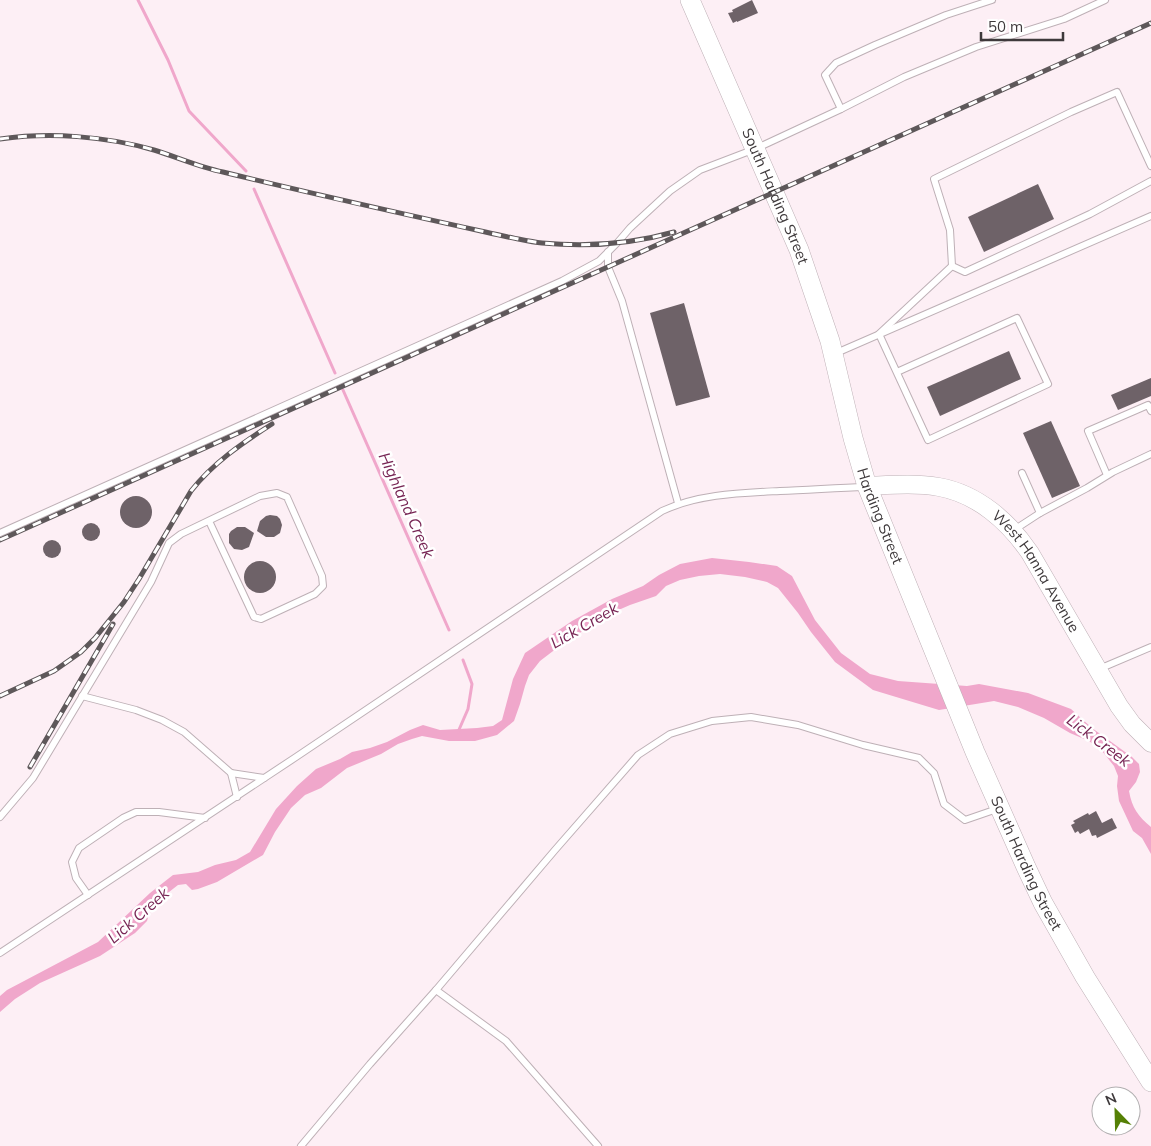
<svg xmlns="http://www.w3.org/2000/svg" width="1151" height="1146" font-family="Mulish,sans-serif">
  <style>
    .water { fill: #f0a7cb }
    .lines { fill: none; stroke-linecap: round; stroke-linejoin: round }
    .stream { stroke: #f0a7cb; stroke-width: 3 }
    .building { fill: #6e6268 }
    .service-casing { stroke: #beb0b6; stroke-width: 8 }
    .secondary-casing { stroke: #beb0b6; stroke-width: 19 }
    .primary-casing { stroke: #beb0b6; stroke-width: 20 }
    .service { stroke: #fff; stroke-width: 6 }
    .secondary { stroke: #fff; stroke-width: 18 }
    .primary { stroke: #fff; stroke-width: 19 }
    .rail-casing { stroke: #5e585a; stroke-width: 5 }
    .rail { stroke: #fff; stroke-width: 3; stroke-dasharray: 9; stroke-linecap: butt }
    .labels { text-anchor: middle; stroke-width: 5; stroke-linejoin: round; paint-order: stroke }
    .street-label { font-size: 15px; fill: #3e393b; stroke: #fff }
    .water-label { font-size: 16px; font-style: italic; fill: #772554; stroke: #fff }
  </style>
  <rect width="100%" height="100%" fill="#fdeff5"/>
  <path class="water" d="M712 558 749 562 777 566 792 576 815 620 841 653 870 674 898 681 967 686 979 684 1028 693 1071 709 1092 728 1132 757 1139 764 1140 772 1136 782 1129 791C1132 808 1138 816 1151 827V854L1142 838 1133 831 1119 801 1117 786 1118 776 1114 766 1102 751 1089 741 1070 733 1044 718 1018 707 994 701 939 710 873 690 835 662 811 632 798 613 778 588 767 582 745 577 720 574 699 576 680 580 666 586 656 596 630 605 607 615 557 648 540 661 529 675 525 686 520 704 514 721 497 735 475 741H449L422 736 412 739 398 744 381 754 347 768 321 788 305 795 291 808 275 832 263 855 217 882 198 889 192 890 186 884 178 885 169 892 159 900 149 914 147 921 135 933 100 956 40 983 15 999 0 1012V996L7 990 98 942 150 893 173 875 198 872 215 865 236 860 250 852 276 809 297 786 316 769 340 759 352 752 370 748 387 742 410 730 423 725 440 730 477 728 493 726 502 720 513 679 525 653 572 621 612 599 643 586 659 575 680 564Z"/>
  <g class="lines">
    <g class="stream">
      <polyline points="138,0 168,60 189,111 246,171"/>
      <polyline points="254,189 335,373"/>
      <polyline points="343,390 449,630"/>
      <polyline points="458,732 468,709 472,684 463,660"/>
    </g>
  </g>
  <g class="building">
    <polygon points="752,0 758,13 737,22 737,21 733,23 728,13 733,12 732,10"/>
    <polygon points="1038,184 1054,219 984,252 968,217"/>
    <polygon points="684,303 710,397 676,406 650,313"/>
    <polygon points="1009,351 1021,379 940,416 927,387"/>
    <polygon points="1151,378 1151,396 1118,410 1111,395"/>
    <polygon points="1051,421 1080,486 1052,498 1023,433"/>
    <circle cx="136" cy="512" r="16"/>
    <polygon points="270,515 277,516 280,519 282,525 280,533 274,537 266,537 257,531 260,521 266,516"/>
    <circle cx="91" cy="532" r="9"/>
    <polygon points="237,527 245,527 254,533 249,547 242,550 234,549 229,543 229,534 231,531"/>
    <circle cx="52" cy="549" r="9"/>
    <circle cx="260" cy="577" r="16"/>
    <polygon points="1096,811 1102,823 1112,818 1117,828 1097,838 1096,835 1092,836 1089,829 1080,834 1078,831 1075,833 1071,825 1075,823 1073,821 1088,813 1089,815"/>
  </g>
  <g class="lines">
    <g class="service-casing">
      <g id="service">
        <polyline points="841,109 825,75 836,63 875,45 946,15 992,0"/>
        <polyline points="608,252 608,267 622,301 678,503"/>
        <polyline points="952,266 950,230 934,179 1071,112 1117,92 1151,166"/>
        <polyline points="952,266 965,272 1090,214 1151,181"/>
        <polyline points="834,354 1151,216"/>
        <polyline points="897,372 1017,318 1048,384 928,440 879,334 952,266"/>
        <polyline points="1022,473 1040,513"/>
        <polyline points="1107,475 1088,431 1148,405 1151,411"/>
        <polyline points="1014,530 1040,513 1087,488 1113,472 1151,454"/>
        <polyline points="0,533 562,281 599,261 618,242 630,228 670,191 700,170 755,149 841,109 904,77 976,47 1064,19 1105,0"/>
        <polyline points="1099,669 1151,647"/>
        <polyline points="82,696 136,710 162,720 184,732 231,773 264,778"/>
        <polyline points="231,773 237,797"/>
        <polyline points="0,817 33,778 151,582 169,543 181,534 260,496 277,493 287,497 322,576 323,586 315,594 261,619 254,617 209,521"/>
        <polyline points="88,895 76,878 72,862 79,848 123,818 136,812 159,812 205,818"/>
        <path d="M0 953 296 757 662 511C698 494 740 493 780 491 808 490 836 488 865 487"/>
        <polyline points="301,1146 370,1064 436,990"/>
        <polyline points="598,1146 506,1041 436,990 555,850 638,755 670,734 712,721 751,717 798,725 863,745 919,758 934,773 944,804 965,820 997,809"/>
      </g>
    </g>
    <g class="secondary-casing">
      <g id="secondary">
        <path id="s1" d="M867 486C891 485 915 483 939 487 978 494 1009 522 1030 553L1119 706 1132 724 1151 743"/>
      </g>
    </g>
    <g class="primary-casing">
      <g id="primary">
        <path id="s2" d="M690 0 799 250 830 341 853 438 867 486 975 752 1026 867 1043 903 1085 977 1151 1082"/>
      </g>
    </g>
    <use href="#service" class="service"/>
    <use href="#secondary" class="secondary"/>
    <use href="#primary" class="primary"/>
    <g class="rail-casing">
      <g id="rail">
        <path d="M0 139C50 132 105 136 154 150 177 157 199 167 223 172 317 195 413 216 508 237 519 239 531 242 542 243 586 247 632 244 674 232"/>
        <polyline points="0,540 1151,23"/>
        <path d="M0 696 54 671 81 652 95 638 124 602 139 579 191 491C213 463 242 443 272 424"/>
        <polyline points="30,767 113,624"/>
      </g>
    </g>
    <use href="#rail" class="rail"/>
  </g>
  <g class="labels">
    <g class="street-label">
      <text dy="5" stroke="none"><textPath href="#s2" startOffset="214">South Harding Street</textPath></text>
      <text dy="5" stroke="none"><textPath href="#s2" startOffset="551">Harding Street</textPath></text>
      <text dy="5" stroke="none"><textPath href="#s1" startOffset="206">West Hanna Avenue</textPath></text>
      <text dy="5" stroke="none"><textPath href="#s2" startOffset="928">South Harding Street</textPath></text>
    </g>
    <g class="water-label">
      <text transform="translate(407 505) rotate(66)" y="6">Highland Creek</text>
      <text transform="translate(584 625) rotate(-30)" y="6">Lick Creek</text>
      <text transform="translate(1099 740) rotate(37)" y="6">Lick Creek</text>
      <text transform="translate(138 915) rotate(-41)" y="6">Lick Creek</text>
    </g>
  </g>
  <g transform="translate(1116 1111) rotate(337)"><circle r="24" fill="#ffffff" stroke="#b2b0b1"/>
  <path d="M0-4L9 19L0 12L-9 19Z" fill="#558005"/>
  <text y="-8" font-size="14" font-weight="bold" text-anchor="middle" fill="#3e393b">N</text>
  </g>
  <path d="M981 32v8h82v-8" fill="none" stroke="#3e393b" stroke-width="2.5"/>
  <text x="988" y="32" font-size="15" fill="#3e393b" stroke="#ffffff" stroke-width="4" paint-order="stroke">50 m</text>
</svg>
